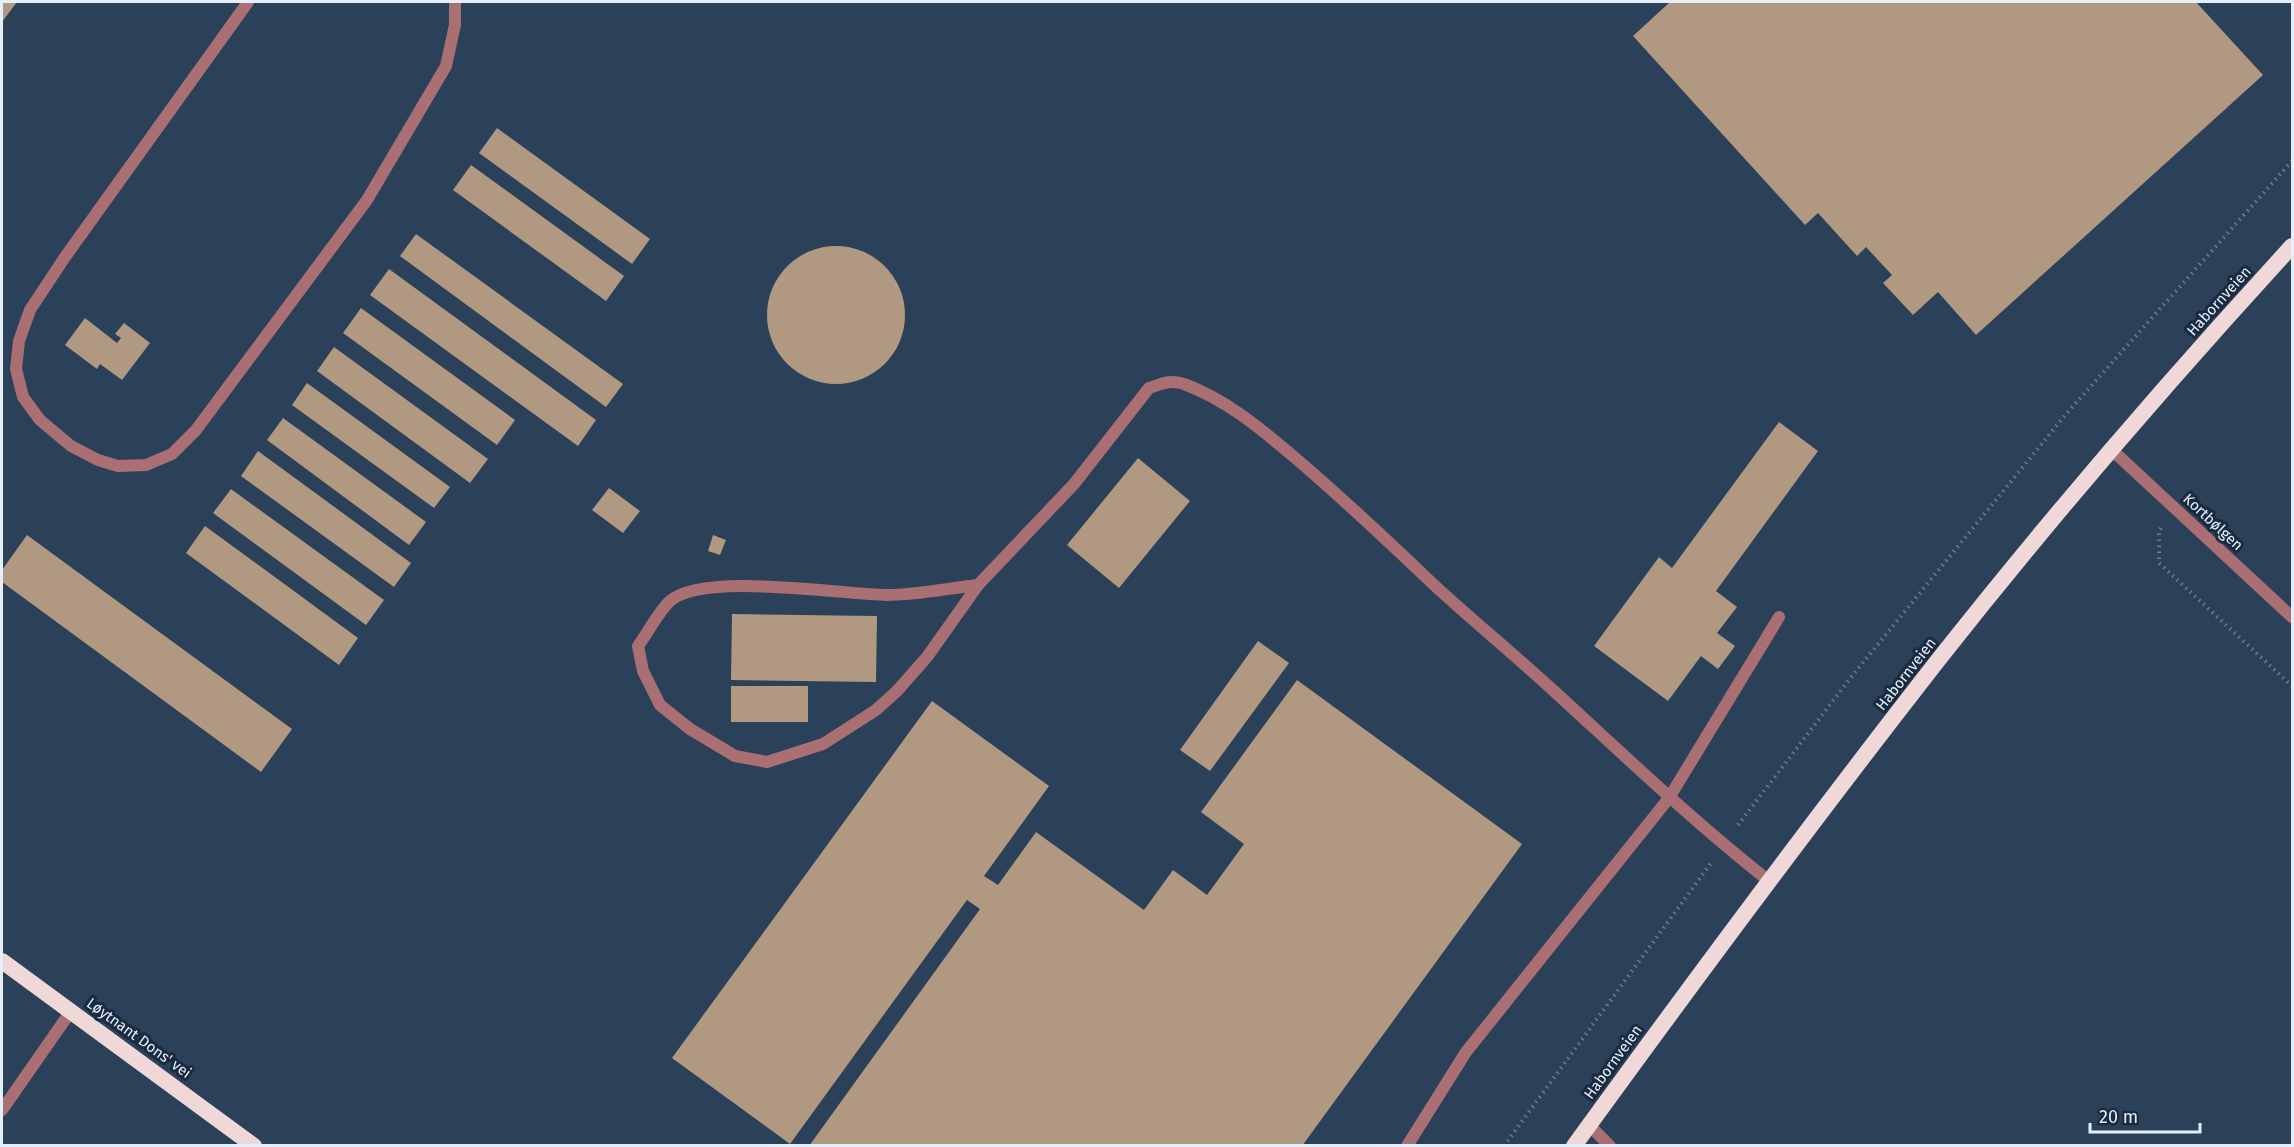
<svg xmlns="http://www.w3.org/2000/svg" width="2294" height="1147" font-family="'Fira Sans',sans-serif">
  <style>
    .built { fill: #2b4059 }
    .building { fill: #b09881 }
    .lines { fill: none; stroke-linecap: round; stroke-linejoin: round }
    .path { stroke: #6d7b8d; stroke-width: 4; stroke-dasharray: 1.5 4.5; stroke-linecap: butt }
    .service { stroke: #aa6f72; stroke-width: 12 }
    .minor { stroke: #aa6f72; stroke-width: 12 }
    .trunk { stroke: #f0d8d8; stroke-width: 16 }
    .labels { text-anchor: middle; stroke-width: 6; stroke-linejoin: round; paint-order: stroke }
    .street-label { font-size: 15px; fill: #e4effc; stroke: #1a2a3f }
  </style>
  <rect width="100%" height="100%" fill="#24354a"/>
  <rect class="built" x="2" y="2" width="2290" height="1143"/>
  <g class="building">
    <polygon points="2,2 17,2 2,22"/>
    <polygon points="1670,2 2196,2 2263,75 1976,335 1938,292 1913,315 1883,283 1892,275 1866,247 1857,256 1818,213 1805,225 1633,36"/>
    <polygon points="497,128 650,239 632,264 479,153"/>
    <polygon points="471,165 624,276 606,301 453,190"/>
    <polygon points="416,234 623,384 606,407 400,256"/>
    <circle cx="836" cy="315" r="69"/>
    <polygon points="389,269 596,420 578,446 370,295"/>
    <polygon points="361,308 515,420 497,445 343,333"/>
    <polygon points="85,318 117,343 121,338 115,334 124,323 150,343 122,380 100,364 97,369 65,345"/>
    <polygon points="334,347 488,459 470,483 317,371"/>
    <polygon points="307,383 450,487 434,508 292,405"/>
    <polygon points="283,418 426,522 409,545 267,440"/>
    <polygon points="1779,422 1818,451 1716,591 1737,607 1717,633 1735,646 1718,669 1701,656 1668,701 1594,646 1659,557 1672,568"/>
    <polygon points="258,451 411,563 394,587 241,476"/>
    <polygon points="1138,458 1190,501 1119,588 1067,545"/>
    <polygon points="609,488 640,511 623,533 592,510"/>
    <polygon points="231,489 384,600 366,625 213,513"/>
    <polygon points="205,526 358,638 339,665 186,553"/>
    <polygon points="27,535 292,729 261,772 2,582 2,570"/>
    <polygon points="713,535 726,540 720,555 708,551"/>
    <polygon points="732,614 877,616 876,682 731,680"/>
    <polygon points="1258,641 1289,663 1210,771 1180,750"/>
    <polygon points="1297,680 1522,844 1302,1146 809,1146 980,909 967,900 790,1144 672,1058 932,701 1049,786 984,876 998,885 1036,832 1144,910 1173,870 1207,895 1244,844 1201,812"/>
    <rect x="731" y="686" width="77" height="36"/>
  </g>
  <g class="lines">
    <g class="path">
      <polyline points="2161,528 2159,531 2159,563 2292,686"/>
      <polyline points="1738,825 1852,676 2067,413 2292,161"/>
      <polyline points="1504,1146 1711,863"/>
    </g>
    <g class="service">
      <polyline points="248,2 65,257 30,310 19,341 16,369 23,397 40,420 71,446 98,460 118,466 146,465 172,454 196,430 367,200 446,66 455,25 455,2"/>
      <polyline points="1407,1146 1466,1052 1669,798 1779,617"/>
    </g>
    <g class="minor">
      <polyline points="2112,450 2292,617"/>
      <path d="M978 585C949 588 917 595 887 595 839 594 704 572 670 601 659 611 647 634 638 646L643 671 660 705 690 729 735 756 767 762 823 744 876 710 897 691 927 657 978 585 1074 484 1149 388C1161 384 1172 379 1184 384 1225 399 1260 428 1293 456 1341 497 1387 540 1433 584 1473 621 1515 655 1555 692 1626 757 1694 822 1769 881"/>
      <polyline points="2,1110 71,1011"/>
      <polyline points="1589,1125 1610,1146"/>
    </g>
    <g class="trunk">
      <polyline points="2,961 254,1146"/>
      <path d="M1574 1146C1693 982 1814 819 1939 659 2051 517 2170 379 2292 246"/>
    </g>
  </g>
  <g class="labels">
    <g class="street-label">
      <text transform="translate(2219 301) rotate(-48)" y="5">Habornveien</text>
      <text transform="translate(2213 522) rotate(43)" y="5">Kortbølgen</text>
      <text transform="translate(1906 674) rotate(-52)" y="5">Habornveien</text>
      <text transform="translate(139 1038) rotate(36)" y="5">Løytnant Dons' vei</text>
      <text transform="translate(1613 1062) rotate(-54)" y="5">Habornveien</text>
    </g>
  </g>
  <rect width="2294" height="1147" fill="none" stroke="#e4effc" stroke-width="6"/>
  <path d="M2090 1123v9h110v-9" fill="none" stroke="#e4effc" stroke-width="3"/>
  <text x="2099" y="1123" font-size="18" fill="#e4effc" stroke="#1a2a3f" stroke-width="4.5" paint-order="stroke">20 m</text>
</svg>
